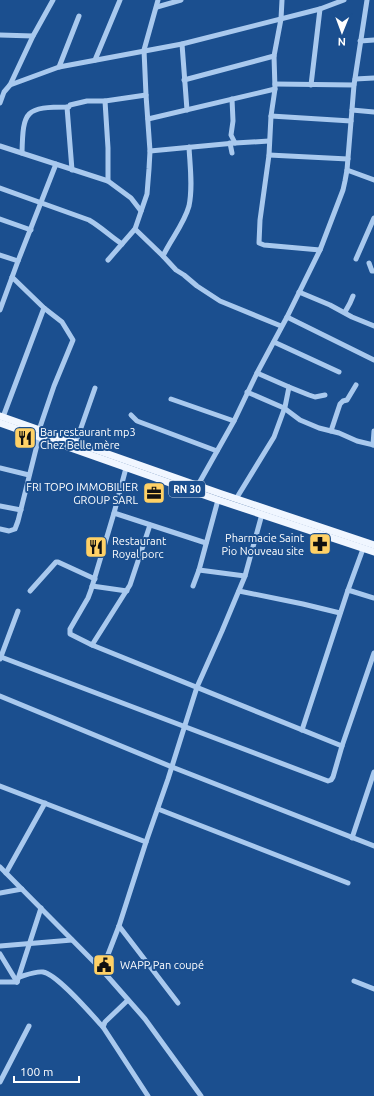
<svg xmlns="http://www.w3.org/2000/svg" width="374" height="1096" font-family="Ubuntu,sans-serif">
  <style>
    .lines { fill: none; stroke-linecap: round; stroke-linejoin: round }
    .minor { stroke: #a9c9ee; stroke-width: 5 }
    .major { stroke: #f0f6ff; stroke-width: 7 }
    .labels { text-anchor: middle; stroke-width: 4; stroke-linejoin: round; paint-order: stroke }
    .shield { fill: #1b4f8f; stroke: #bbcadd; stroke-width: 1 }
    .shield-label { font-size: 10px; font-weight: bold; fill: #fff }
    .poi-label { font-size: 11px; fill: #fff; stroke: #1b4f8f; text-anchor: start }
  </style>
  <rect width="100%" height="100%" fill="#1b4f8f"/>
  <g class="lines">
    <g class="minor">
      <polyline points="282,0 281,19 274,56 275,89 271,116 269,155 260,220 259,243 264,245 320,250"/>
      <polyline points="157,7 181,0"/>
      <polyline points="0,35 33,36"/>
      <polyline points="360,41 374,40"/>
      <polyline points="182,44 187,110"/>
      <polyline points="95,60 120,0"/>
      <polyline points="59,67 79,16"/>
      <polyline points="355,79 374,78"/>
      <polyline points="184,80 274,56"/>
      <polyline points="275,84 354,85"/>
      <polyline points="10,85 59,67 182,44 320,9 344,0"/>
      <polyline points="311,85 320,9"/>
      <polyline points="232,99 233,121 231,135 235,143"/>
      <polyline points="105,101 108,148 108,181"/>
      <polyline points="0,103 4,92 10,85 33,36 53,0"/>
      <polyline points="67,107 72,170"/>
      <polyline points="352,110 374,112"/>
      <polyline points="271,116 351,121"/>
      <polyline points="148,119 275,89"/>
      <polyline points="230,143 232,153"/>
      <polyline points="0,146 108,181 131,198 141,211"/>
      <polyline points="150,151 235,143 269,141"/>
      <path d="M22 153C23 110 25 107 69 107L70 105 87 101H105L146 95"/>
      <polyline points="269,155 348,159"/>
      <polyline points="347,170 374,180"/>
      <path d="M0 188 89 220C101 227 110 236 122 244"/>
      <polyline points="0,219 31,230"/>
      <path d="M135 229 163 256C171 239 184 224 189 206 193 187 190 166 189 147"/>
      <polyline points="0,255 18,261"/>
      <polyline points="163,256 176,270 184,275 197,286 220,301 281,326"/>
      <polyline points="356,259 374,218"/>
      <polyline points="108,260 135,229 147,194 149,169 150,151 146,95 144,50 158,0"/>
      <polyline points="369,263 372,271 374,271"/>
      <polyline points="12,277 44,308 62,322 73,340 54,386 39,430"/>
      <polyline points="299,292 330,305 352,317 374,326"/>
      <polyline points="0,310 18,261 56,164"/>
      <polyline points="345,312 350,303 353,296"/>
      <polyline points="287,317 374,360"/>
      <polyline points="274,342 339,372"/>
      <polyline points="257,373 289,387 309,395 315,397 325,395"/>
      <polyline points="247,392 284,408 300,420 319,428 339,433 357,441 374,445"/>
      <polyline points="171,399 234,421"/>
      <polyline points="131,415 137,421 217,451"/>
      <polyline points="3,417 44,308"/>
      <polyline points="331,431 340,404 343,401 347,400 356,385"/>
      <polyline points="76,442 95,388"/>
      <polyline points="373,445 374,431"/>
      <polyline points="0,468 29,475"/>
      <polyline points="126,468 114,513 91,590 88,598 70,629 70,634 92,645 342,746"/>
      <polyline points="198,485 234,421 257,373 287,317 320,250 343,190 345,181 347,170 354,85 367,0"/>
      <polyline points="236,499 274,437 285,407 289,387"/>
      <polyline points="218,500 199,570 245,576"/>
      <polyline points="0,506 21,510"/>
      <polyline points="114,513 206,543"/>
      <polyline points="0,529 9,531 15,529 18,521 39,437"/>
      <polyline points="92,586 127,591"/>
      <polyline points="193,586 199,570"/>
      <polyline points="348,590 374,598"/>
      <polyline points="30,591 56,562 58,562 95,579"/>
      <polyline points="239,591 303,604 340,613"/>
      <polyline points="92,645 130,585 150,525"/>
      <polyline points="1,657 328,781 331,780 333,777 342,746 374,653"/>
      <polyline points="0,659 18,611"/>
      <polyline points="0,696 172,767 374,846"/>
      <polyline points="302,730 348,590 363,549"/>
      <polyline points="0,786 146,842"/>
      <polyline points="158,809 348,883"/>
      <polyline points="352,838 374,772"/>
      <polyline points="0,867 102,970 145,1019 201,1096"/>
      <polyline points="6,873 45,803"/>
      <polyline points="0,893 22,889"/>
      <polyline points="119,926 178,1003"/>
      <polyline points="0,946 72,940"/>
      <polyline points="0,954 17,982"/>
      <polyline points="102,970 119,926 146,842 168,779 197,687 222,631 245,576 262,514"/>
      <path d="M19 977C26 975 36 971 43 972 57 974 92 1015 103 1027"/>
      <polyline points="354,981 374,989"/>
      <polyline points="0,982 17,982"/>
      <polyline points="17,982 41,908"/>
      <polyline points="128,1000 105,1022 103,1027 148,1096"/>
      <polyline points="0,1082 29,1026"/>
    </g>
    <g class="major">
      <polyline points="0,416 219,493 374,545"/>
      <polyline points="0,423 218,500 374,552"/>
    </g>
  </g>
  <defs>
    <g id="restaurant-square" transform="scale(1.15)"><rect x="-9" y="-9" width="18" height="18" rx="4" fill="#ffd166" stroke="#1b4f8f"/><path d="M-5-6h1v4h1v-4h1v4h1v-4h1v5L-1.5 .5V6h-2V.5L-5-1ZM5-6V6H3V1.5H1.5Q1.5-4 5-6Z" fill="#111"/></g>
    <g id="office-square" transform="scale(1.15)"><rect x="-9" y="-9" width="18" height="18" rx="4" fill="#ffd166" stroke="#1b4f8f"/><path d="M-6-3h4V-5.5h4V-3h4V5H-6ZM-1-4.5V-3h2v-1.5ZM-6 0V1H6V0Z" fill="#111"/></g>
    <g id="pharmacy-square" transform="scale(1.15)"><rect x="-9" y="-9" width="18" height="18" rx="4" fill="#ffd166" stroke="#1b4f8f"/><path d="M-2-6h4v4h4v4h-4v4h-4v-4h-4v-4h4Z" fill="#111"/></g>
    <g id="civic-square" transform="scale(1.15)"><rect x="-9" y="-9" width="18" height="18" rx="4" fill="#ffd166" stroke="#1b4f8f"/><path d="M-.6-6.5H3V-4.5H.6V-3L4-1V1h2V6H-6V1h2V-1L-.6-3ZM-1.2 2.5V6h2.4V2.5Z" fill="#111"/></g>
  </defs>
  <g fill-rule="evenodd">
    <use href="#restaurant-square" x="25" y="438"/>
    <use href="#office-square" x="154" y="493"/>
    <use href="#pharmacy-square" x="320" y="544"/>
    <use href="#restaurant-square" x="96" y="547"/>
    <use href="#civic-square" x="104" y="965"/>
  </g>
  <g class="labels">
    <rect class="shield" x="169" y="481" width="36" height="16" rx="3"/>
    <g class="shield-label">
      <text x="187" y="493">RN 30</text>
    </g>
    <g class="poi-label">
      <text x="40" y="436">Bar restaurant mp3<tspan x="40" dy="13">Chez Belle mère</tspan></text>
      <text x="138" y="491" text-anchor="end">FRI TOPO IMMOBILIER<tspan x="138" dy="13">GROUP SARL</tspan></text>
      <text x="304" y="542" text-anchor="end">Pharmacie Saint<tspan x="304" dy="13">Pio Nouveau site</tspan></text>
      <text x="112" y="545">Restaurant<tspan x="112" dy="13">Royal porc</tspan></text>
      <text x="120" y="969">WAPP Pan coupé</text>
    </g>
  </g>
  <g transform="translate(342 32) rotate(181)" stroke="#1b4f8f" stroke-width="3" paint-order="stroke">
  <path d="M0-3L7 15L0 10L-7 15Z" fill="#ffffff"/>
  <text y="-6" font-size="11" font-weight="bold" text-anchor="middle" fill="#ffffff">N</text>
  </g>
  <path d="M14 1076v6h65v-6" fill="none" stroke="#ffffff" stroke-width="2"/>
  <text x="20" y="1076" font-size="12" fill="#ffffff" stroke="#1b4f8f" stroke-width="3" paint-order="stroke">100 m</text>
</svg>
